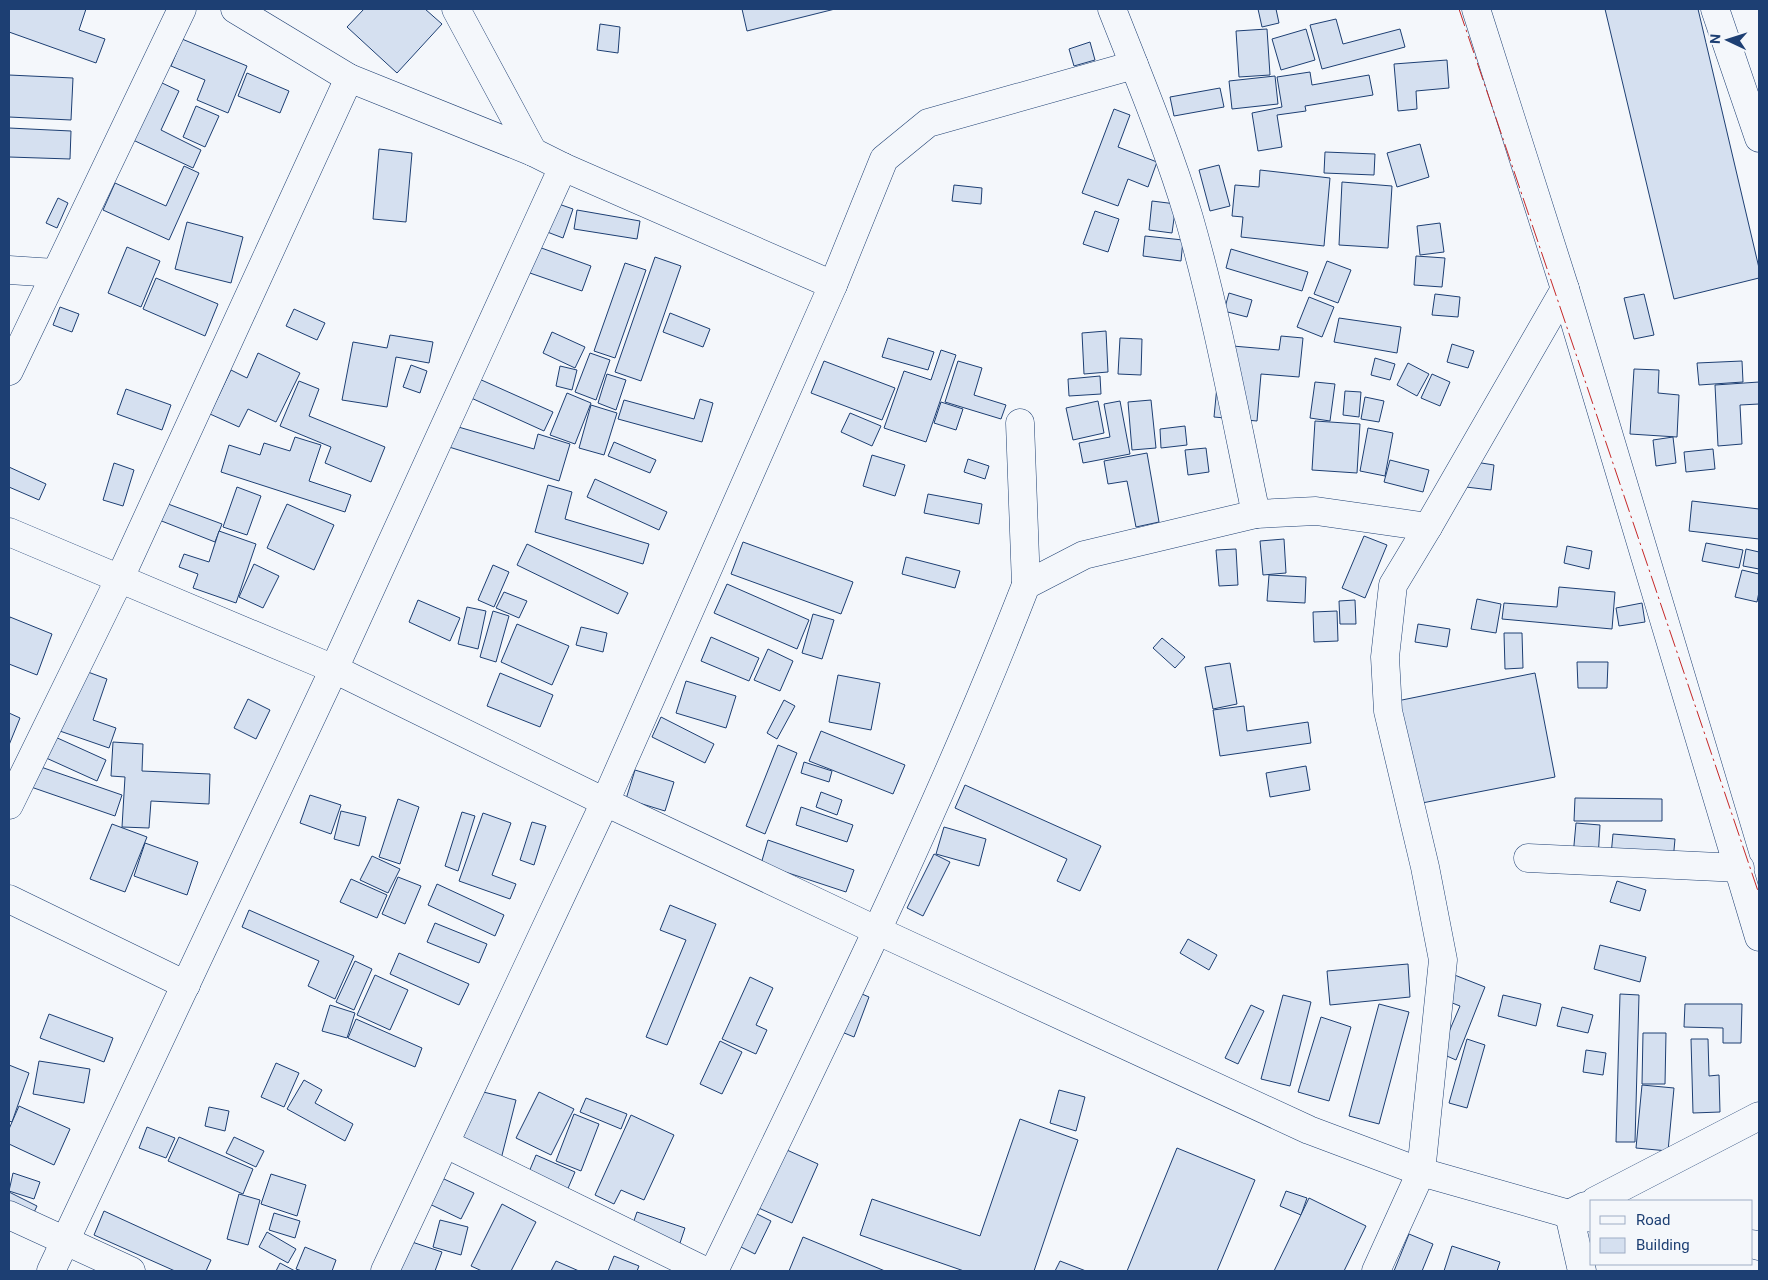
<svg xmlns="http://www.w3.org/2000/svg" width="1768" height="1280" font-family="Roboto,sans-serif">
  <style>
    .building { fill: #d5e0f0; stroke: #1d3f73 }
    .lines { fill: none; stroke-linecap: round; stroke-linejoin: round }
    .minor-casing { stroke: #1d3f73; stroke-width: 29 }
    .minor { stroke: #f4f7fb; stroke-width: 28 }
    .power { stroke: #c62828; stroke-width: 1; stroke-dasharray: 18 4 2.5 4; stroke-linecap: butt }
  </style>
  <rect width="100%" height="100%" fill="#f4f7fb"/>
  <g class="building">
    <polygon points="9,9 86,9 79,30 105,39 96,63 9,32"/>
    <polygon points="364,9 425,9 442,24 397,73 347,27"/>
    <polygon points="742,9 835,9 747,31"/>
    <polygon points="1258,9 1276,9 1279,23 1262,27"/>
    <polygon points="1605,9 1698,9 1759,268 1759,278 1674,299"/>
    <polygon points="1336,19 1343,44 1400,29 1405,47 1322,69 1310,25"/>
    <polygon points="600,24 620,27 618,53 597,50"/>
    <polygon points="1267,29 1270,75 1239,77 1236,31"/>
    <polygon points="1306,29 1315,60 1281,70 1272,39"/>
    <polygon points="182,39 247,66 228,113 197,100 205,80 171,66"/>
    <polygon points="1090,42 1095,60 1074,66 1069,49"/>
    <polygon points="1447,60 1449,88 1416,91 1417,109 1398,111 1394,64"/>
    <polygon points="1310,72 1312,85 1369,75 1373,95 1305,106 1306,111 1277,115 1282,147 1258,151 1252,113 1282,107 1277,77"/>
    <polygon points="247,73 289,91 280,113 238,96"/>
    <polygon points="9,75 73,78 71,120 9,117"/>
    <polygon points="1275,76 1278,104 1232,109 1229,81"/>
    <polygon points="160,82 179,91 161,130 201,150 193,168 133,140"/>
    <polygon points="1220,88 1224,107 1174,116 1170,97"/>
    <polygon points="196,106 219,116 205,147 183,137"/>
    <polygon points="1114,109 1130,115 1118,147 1157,162 1148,187 1128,179 1118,206 1082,193"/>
    <polygon points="9,128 71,131 70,159 9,157"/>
    <polygon points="1420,144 1429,177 1397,187 1387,153"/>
    <polygon points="379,149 412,153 406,222 373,219"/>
    <polygon points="1325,152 1375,154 1374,175 1324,173"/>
    <polygon points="1219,165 1230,206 1210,211 1199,170"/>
    <polygon points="184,166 199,173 169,240 103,210 115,183 166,206"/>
    <polygon points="1260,170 1330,178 1324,246 1241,237 1243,217 1232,216 1235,185 1259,187"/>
    <polygon points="1342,182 1392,186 1388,248 1339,245"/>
    <polygon points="954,185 982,188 981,204 952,201"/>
    <polygon points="58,198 68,203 57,228 46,223"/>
    <polygon points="1152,201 1176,204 1172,233 1149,230"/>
    <polygon points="553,202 573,209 563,238 542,230"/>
    <polygon points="577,210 640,221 637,239 574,229"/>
    <polygon points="1095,211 1119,219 1108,252 1083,244"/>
    <polygon points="187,222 243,237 231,283 175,269"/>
    <polygon points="1440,223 1444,252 1420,255 1417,226"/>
    <polygon points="1145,236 1183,240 1181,261 1143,256"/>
    <polygon points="536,246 591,266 582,291 527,272"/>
    <polygon points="127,247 160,261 141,307 108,293"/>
    <polygon points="1231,249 1308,272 1302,291 1226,268"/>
    <polygon points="1416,256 1445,258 1442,287 1414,285"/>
    <polygon points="655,257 681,266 641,381 615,372"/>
    <polygon points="1327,261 1351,270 1338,303 1314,294"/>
    <polygon points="625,263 646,270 615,358 594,351"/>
    <polygon points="156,278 218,304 205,336 143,309"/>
    <polygon points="1229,293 1252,300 1247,317 1224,311"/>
    <polygon points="1435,294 1460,297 1458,317 1432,315"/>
    <polygon points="1644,294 1654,335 1634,339 1624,298"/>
    <polygon points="1309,297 1334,307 1322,337 1297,327"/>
    <polygon points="60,307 79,314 72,332 53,325"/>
    <polygon points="294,309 325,323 317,340 286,326"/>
    <polygon points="670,313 710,329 703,347 663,332"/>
    <polygon points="1339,318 1401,327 1397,353 1334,342"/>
    <polygon points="1106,331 1108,372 1084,374 1082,333"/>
    <polygon points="552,332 585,347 575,368 543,353"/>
    <polygon points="390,335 433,342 429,363 396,357 387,407 342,400 353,342 387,348"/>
    <polygon points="1281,336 1303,338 1299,377 1261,374 1257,421 1214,417 1221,345 1279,350"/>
    <polygon points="888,338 934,352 928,370 882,357"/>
    <polygon points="1120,338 1142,339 1141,375 1118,374"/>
    <polygon points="1452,344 1474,351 1468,368 1447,362"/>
    <polygon points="941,350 956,355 926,442 884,428 904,371 931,380"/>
    <polygon points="258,353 300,373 276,422 248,409 239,427 210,414 231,370 247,378"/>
    <polygon points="590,353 610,360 596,400 575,392"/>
    <polygon points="1375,358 1395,364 1390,380 1371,375"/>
    <polygon points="824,361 895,388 882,420 811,393"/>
    <polygon points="958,361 982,368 974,395 1006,405 1001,419 945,402"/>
    <polygon points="1742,361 1743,382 1699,385 1697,363"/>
    <polygon points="1408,363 1429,374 1417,396 1397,385"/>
    <polygon points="411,365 427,371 420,393 403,387"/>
    <polygon points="560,366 577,370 572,390 556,386"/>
    <polygon points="1634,369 1659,370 1658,393 1679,395 1677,437 1630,434"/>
    <polygon points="607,374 626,380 616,410 598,403"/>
    <polygon points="1432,374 1450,382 1440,406 1421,398"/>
    <polygon points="1100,376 1101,394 1069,396 1068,379"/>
    <polygon points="477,378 553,412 544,431 469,397"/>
    <polygon points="299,381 319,389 309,416 385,447 371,482 325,463 331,447 280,426"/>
    <polygon points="1315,382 1335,384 1330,421 1310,418"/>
    <polygon points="1759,382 1759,404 1740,405 1742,444 1718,446 1715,385"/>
    <polygon points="126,389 171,405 162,430 117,414"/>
    <polygon points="1345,391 1361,392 1359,417 1343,415"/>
    <polygon points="567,393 591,403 575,444 550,435"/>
    <polygon points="1365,397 1384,401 1379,422 1361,419"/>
    <polygon points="700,399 713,403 702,442 618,419 624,400 694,419"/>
    <polygon points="1151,400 1156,448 1132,450 1128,402"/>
    <polygon points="1098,401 1104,433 1073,440 1066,408"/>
    <polygon points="1120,401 1130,454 1083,463 1079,443 1110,437 1104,404"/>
    <polygon points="941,402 963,409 956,430 934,423"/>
    <polygon points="591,405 617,413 604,455 579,448"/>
    <polygon points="850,413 881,426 872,446 841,432"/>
    <polygon points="1315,421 1360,424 1357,473 1312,470"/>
    <polygon points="455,426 534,449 538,434 570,444 559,481 449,447"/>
    <polygon points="1185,426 1187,445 1161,448 1160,429"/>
    <polygon points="1368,428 1393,433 1385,476 1360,471"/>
    <polygon points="295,437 321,445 309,481 351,495 345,512 221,472 229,445 260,455 264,443 290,451"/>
    <polygon points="1673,437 1676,463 1656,466 1653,440"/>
    <polygon points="614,442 656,460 650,473 608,456"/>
    <polygon points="1206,448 1209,472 1188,475 1185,450"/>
    <polygon points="1713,449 1715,469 1686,472 1684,452"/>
    <polygon points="1147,453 1159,522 1136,527 1127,481 1108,484 1104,461"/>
    <polygon points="872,455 905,465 895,496 863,486"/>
    <polygon points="968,459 989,466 985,479 964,472"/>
    <polygon points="1390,460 1429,470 1423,492 1384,482"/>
    <polygon points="1469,461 1494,465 1491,490 1466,487"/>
    <polygon points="114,463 134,470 123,506 103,500"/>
    <polygon points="9,467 46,484 39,500 9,487"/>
    <polygon points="595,479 667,512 659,530 587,497"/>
    <polygon points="548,485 572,492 565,519 649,544 643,564 535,532"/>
    <polygon points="237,487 261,496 247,535 223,527"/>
    <polygon points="928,494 982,504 979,524 924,513"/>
    <polygon points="160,501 222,524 215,542 154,518"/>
    <polygon points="1692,501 1759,509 1759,539 1689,531"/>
    <polygon points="287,504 334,525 314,570 267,548"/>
    <polygon points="219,531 256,544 236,603 193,588 198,574 179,567 184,554 209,562"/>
    <polygon points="1364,536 1387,545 1365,598 1342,588"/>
    <polygon points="1284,539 1286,573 1263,575 1260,541"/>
    <polygon points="743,542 853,582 841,614 731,574"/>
    <polygon points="1706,543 1743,550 1739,568 1702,561"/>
    <polygon points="527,544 628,593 618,614 517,565"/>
    <polygon points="1567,546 1592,551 1589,569 1564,563"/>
    <polygon points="1236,549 1238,585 1219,586 1216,550"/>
    <polygon points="1746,549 1759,552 1759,569 1743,566"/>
    <polygon points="906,557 960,571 955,588 902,574"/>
    <polygon points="254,564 279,576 263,608 239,597"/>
    <polygon points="493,565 509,572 494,607 478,600"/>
    <polygon points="1742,570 1759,574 1759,592 1757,602 1735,597"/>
    <polygon points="1269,575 1306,577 1305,603 1267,601"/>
    <polygon points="727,584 809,620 797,649 714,613"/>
    <polygon points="1559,587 1615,592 1612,629 1502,619 1504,603 1557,607"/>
    <polygon points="504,592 527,601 519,618 496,608"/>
    <polygon points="1477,599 1501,604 1496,633 1471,629"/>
    <polygon points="418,600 460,618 450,641 409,622"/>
    <polygon points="1355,600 1356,624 1340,624 1339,601"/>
    <polygon points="1642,603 1645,622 1619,626 1616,608"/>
    <polygon points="467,607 486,611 478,649 458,644"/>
    <polygon points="493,611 509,616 496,662 480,657"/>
    <polygon points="1337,611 1338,641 1314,642 1313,612"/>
    <polygon points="813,614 834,620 822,659 802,653"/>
    <polygon points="10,617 52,634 37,675 9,664 9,621"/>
    <polygon points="517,624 569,646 552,685 501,662"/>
    <polygon points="1418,624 1450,629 1447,647 1415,642"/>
    <polygon points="581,627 607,633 603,652 576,645"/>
    <polygon points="1504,633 1522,633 1523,668 1505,669"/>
    <polygon points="711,637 759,658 749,681 701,661"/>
    <polygon points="1162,638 1185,657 1175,668 1153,648"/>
    <polygon points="768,649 793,661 780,691 754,680"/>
    <polygon points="1577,662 1608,662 1607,688 1578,688"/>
    <polygon points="1230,663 1237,704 1213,709 1205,667"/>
    <polygon points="77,668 107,679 93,720 116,728 109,748 54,729"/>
    <polygon points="500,673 553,695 540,727 487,706"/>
    <polygon points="1535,673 1555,777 1417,804 1397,701"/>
    <polygon points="838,675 880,683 871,730 829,722"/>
    <polygon points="686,681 736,696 726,728 676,713"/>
    <polygon points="248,699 270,710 256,739 234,728"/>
    <polygon points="784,700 795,706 777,739 767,733"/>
    <polygon points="1244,706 1247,731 1308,722 1311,743 1220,756 1213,710"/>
    <polygon points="9,713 20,718 9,745"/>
    <polygon points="661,717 714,744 705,763 652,737"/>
    <polygon points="821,731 905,765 893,794 809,761"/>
    <polygon points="53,736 106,760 97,781 44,757"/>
    <polygon points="113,742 143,744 142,771 210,774 209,804 151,801 149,828 122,827 125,777 111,776"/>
    <polygon points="778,745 797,753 765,834 746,826"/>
    <polygon points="804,762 832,771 829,782 801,773"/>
    <polygon points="38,766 122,795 115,816 31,787"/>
    <polygon points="1306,766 1310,790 1270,797 1266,773"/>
    <polygon points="635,770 674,782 665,811 626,799"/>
    <polygon points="965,785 1101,846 1080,891 1057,881 1067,859 955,808"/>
    <polygon points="821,792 842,800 837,815 816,807"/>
    <polygon points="310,795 341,805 331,834 300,823"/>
    <polygon points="1575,798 1662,799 1662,821 1574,821"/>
    <polygon points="398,799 419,807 400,864 379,857"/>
    <polygon points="801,807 853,825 847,842 796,825"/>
    <polygon points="341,811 366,817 359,846 334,839"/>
    <polygon points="462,812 475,816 458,871 445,866"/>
    <polygon points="483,813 511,823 492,875 516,884 510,899 459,881"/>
    <polygon points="532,822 546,826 534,865 520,860"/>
    <polygon points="1576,823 1600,825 1598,859 1573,856"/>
    <polygon points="112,824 147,837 125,892 90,879"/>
    <polygon points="944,827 986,839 979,866 936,854"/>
    <polygon points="1613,834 1675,839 1673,861 1611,855"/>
    <polygon points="768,840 854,870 846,892 761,864"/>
    <polygon points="145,843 198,862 187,895 134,876"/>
    <polygon points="934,854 950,862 923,916 907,908"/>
    <polygon points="372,856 400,869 388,893 360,880"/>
    <polygon points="398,877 421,886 405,924 382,914"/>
    <polygon points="351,879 387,895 377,918 340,902"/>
    <polygon points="1617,881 1646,890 1640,911 1610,902"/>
    <polygon points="437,884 504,915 495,936 428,905"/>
    <polygon points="670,905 716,924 667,1045 646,1037 686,940 660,930"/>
    <polygon points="249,910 354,956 335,999 308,986 319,961 242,927"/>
    <polygon points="435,923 487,944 479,963 427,942"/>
    <polygon points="1188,939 1217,955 1209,970 1180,953"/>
    <polygon points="1600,945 1646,957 1640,982 1594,969"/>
    <polygon points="399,953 469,984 459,1005 390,974"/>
    <polygon points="355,961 372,969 354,1010 336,1002"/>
    <polygon points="1408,964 1410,997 1330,1005 1327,971"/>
    <polygon points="1452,974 1485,987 1456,1060 1440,1053 1460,1006 1442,999"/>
    <polygon points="375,975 408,990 390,1030 357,1015"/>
    <polygon points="750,977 773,988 756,1025 767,1030 756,1054 722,1039"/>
    <polygon points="848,988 869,997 854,1037 832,1028"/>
    <polygon points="1620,994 1639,995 1635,1142 1616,1142"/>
    <polygon points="1283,995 1311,1002 1290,1086 1261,1079"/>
    <polygon points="1503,995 1541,1004 1536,1026 1498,1016"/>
    <polygon points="1379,1004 1409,1012 1379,1124 1349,1116"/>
    <polygon points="1685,1004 1742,1004 1741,1043 1723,1043 1723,1028 1684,1027"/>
    <polygon points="330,1005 355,1013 347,1038 322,1031"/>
    <polygon points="1251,1005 1264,1011 1238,1064 1225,1058"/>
    <polygon points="1562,1007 1593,1015 1588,1033 1557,1026"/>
    <polygon points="49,1014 113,1038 104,1062 40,1038"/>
    <polygon points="1321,1017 1351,1027 1329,1101 1298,1092"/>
    <polygon points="356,1019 422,1048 415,1067 348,1038"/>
    <polygon points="1643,1033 1666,1033 1665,1084 1642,1084"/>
    <polygon points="1467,1039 1485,1045 1467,1108 1449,1103"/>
    <polygon points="1691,1039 1708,1039 1709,1076 1719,1075 1720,1112 1693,1113"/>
    <polygon points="720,1041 742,1052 722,1094 700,1084"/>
    <polygon points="1586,1050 1606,1053 1603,1075 1583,1072"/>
    <polygon points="39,1061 90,1069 84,1103 33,1094"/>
    <polygon points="276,1063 299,1073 284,1107 261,1097"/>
    <polygon points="9,1065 29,1073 12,1122 9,1121"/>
    <polygon points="304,1080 322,1090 315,1103 353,1124 345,1141 287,1109"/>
    <polygon points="1642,1085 1674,1088 1668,1151 1636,1148"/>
    <polygon points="467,1088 516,1100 499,1167 450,1154"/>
    <polygon points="1059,1090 1085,1097 1076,1131 1050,1123"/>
    <polygon points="539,1092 574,1109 551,1155 516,1138"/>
    <polygon points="586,1098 627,1114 621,1129 580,1112"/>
    <polygon points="19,1106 70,1129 54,1165 9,1144 9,1129"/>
    <polygon points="209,1107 229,1111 225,1131 205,1126"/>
    <polygon points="574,1114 599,1124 581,1171 556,1161"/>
    <polygon points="631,1115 674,1135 644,1200 621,1190 614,1204 595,1195"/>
    <polygon points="1020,1119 1078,1140 1034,1271 964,1271 860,1235 872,1199 980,1236"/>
    <polygon points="147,1127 175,1138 166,1158 139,1148"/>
    <polygon points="179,1137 253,1169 243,1194 168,1161"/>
    <polygon points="234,1137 264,1151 256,1167 226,1153"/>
    <polygon points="778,1146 818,1164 792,1223 752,1205"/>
    <polygon points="1177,1148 1255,1180 1217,1271 1127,1271"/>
    <polygon points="536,1155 575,1172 563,1200 524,1184"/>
    <polygon points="429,1172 474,1193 461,1219 417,1198"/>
    <polygon points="13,1173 40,1182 34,1199 9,1191"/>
    <polygon points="271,1174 306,1185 297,1216 261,1204"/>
    <polygon points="1286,1191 1307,1198 1301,1215 1280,1206"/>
    <polygon points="9,1192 37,1206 29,1223 9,1213"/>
    <polygon points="239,1194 260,1200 248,1245 227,1239"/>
    <polygon points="1309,1198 1366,1226 1344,1271 1274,1271"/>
    <polygon points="502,1204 536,1222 511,1271 482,1271 471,1266"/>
    <polygon points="749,1210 771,1221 755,1254 733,1243"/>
    <polygon points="104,1211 211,1260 206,1271 175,1271 94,1235"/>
    <polygon points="637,1212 685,1228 677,1252 629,1235"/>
    <polygon points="274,1213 300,1221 295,1238 269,1230"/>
    <polygon points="440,1220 468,1227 461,1255 433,1247"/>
    <polygon points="267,1232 296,1249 288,1263 259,1247"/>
    <polygon points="1409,1234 1433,1244 1422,1271 1394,1271"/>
    <polygon points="397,1237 442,1252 435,1271 392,1271"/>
    <polygon points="803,1237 885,1271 789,1271"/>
    <polygon points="1452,1246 1500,1262 1497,1271 1444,1271"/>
    <polygon points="305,1247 336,1260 332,1271 302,1271 296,1269"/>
    <polygon points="614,1256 639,1266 637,1271 608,1271"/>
    <polygon points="556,1261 579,1271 551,1271"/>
    <polygon points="1060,1261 1086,1271 1055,1271"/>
    <polygon points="280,1263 295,1271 276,1271"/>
  </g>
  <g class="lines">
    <g class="minor-casing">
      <g id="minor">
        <polyline points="235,9 349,78 533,152 563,167 833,285"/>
        <polyline points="456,9 533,152"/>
        <path d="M1112 9C1139 78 1168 147 1189 218 1217 315 1235 415 1256 514"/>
        <polyline points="1476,9 1565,289 1759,937"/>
        <polyline points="1715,9 1759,138"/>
        <polyline points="9,270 55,273"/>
        <polyline points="9,371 182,9"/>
        <polyline points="1020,423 1026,585"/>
        <polyline points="9,532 334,669 605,802 878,931 1309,1130 1421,1172 1569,1214 1592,1218"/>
        <polyline points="9,805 119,580 349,78"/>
        <polyline points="1528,858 1740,868"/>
        <polyline points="9,899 186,985"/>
        <polyline points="446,1144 705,1271"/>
        <polyline points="1595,1201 1759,1116"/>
        <polyline points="9,1215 131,1271"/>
        <polyline points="1752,1244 1759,1246"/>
        <polyline points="51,1271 334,669 563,167"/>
        <polyline points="385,1271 605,802 833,285 884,159 928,123 1134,65"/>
        <path d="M714 1271C823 1045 935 819 1026 585L1084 555 1256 514 1316 511 1428 527"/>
        <polyline points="1376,1271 1421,1172 1443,960 1425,867 1388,711 1385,657 1393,585 1428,527 1565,289"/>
        <polyline points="1582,1271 1569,1214 1585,1206"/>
      </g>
    </g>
    <use href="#minor" class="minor"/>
    <polyline class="power" points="1459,9 1759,894"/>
  </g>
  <rect width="1768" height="1280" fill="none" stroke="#1d3f73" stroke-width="20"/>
  <rect x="1590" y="1200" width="162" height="65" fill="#f4f7fb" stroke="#9eadc5"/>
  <rect x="1600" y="1216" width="25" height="8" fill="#f4f7fb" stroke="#9eadc5"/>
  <text x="1636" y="1225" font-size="15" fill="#1d3f73">Road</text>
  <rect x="1600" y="1238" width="25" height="15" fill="#d5e0f0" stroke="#9eadc5"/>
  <text x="1636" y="1250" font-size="15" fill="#1d3f73">Building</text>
  <g transform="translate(1728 40) rotate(274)" stroke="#f4f7fb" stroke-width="4" paint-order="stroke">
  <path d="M0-4L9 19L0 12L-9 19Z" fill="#1d3f73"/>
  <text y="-8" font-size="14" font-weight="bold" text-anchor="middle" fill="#1d3f73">N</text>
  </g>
</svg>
